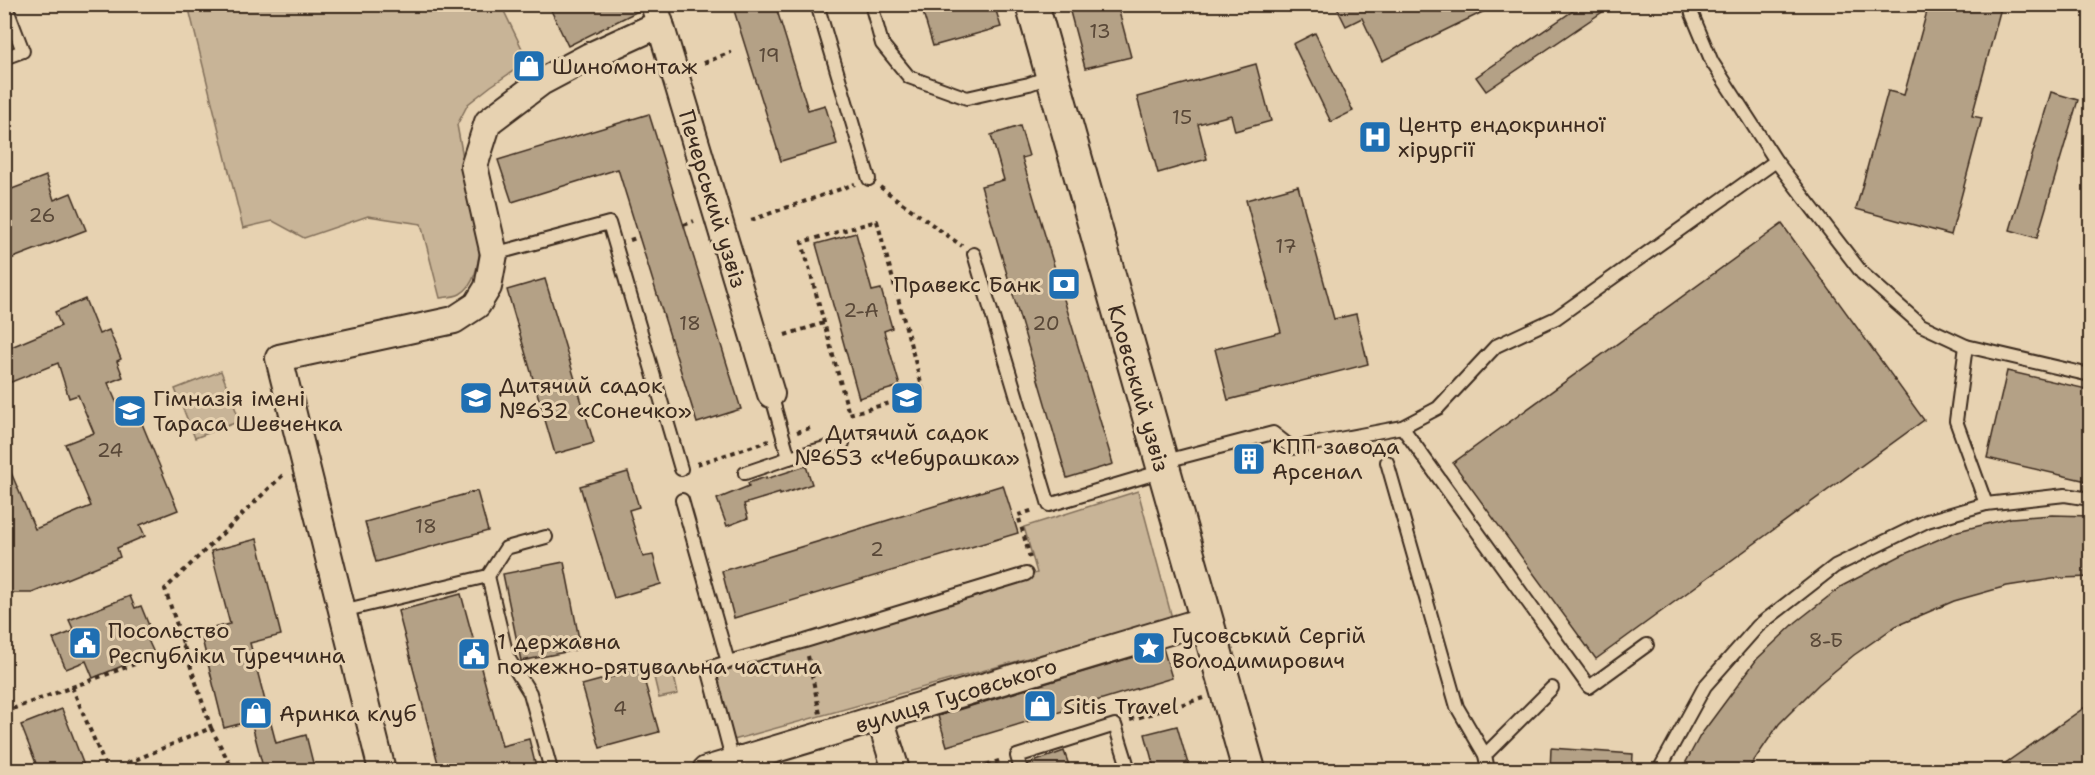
<svg xmlns="http://www.w3.org/2000/svg" width="2095" height="775" font-family="'Shantell Sans',sans-serif">
  <style>
    .green { fill: #c8b497; stroke: #826f5a; stroke-width: 1.5 }
    .building { fill: #b4a186; stroke: #3b2a1e; stroke-width: 1.5 }
    .lines { fill: none; stroke-linecap: round; stroke-linejoin: round }
    .service-casing { stroke: #3b2a1e; stroke-width: 16 }
    .minor-casing { stroke: #3b2a1e; stroke-width: 30 }
    .tertiary-casing { stroke: #3b2a1e; stroke-width: 36 }
    .path { stroke: #3b2a1e; stroke-width: 4; stroke-dasharray: 4.5 4.5; stroke-linecap: butt }
    .service { stroke: #e7d2b1; stroke-width: 12 }
    .minor { stroke: #e7d2b1; stroke-width: 26 }
    .tertiary { stroke: #e7d2b1; stroke-width: 32 }
    .labels { text-anchor: middle; stroke-width: 6; stroke-linejoin: round; paint-order: stroke }
    .number-label { font-size: 20px; fill: #594838 }
    .poi-label { font-size: 22px; fill: #3b2a1e; stroke: #e7d2b1; text-anchor: start }
    .street-label { font-size: 22px; fill: #3b2a1e; stroke: #e7d2b1 }
  </style>
  <rect width="100%" height="100%" fill="#e7d2b1"/>
  <filter id="ink" filterUnits="userSpaceOnUse"><feTurbulence type="fractalNoise" baseFrequency=".0167" numOctaves="2"/><feDisplacementMap in="SourceGraphic" scale="12" xChannelSelector="R" yChannelSelector="G"/><feConvolveMatrix kernelMatrix="1 2 1 2 8 2 1 2 1" color-interpolation-filters="sRGB"/></filter>
  <g filter="url(#ink)">
    <g class="green">
      <path d="M188 5H501L528 61 491 86 468 104 457 125 480 248C478 264 475 286 460 294 455 297 446 297 440 298L421 224 368 216 304 238 273 221 243 228Z"/>
      <polygon points="221,371 240,421 195,438 175,389"/>
      <polygon points="1138,491 1172,618 730,741 710,670 1037,573 1024,527"/>
      <polygon points="672,668 678,694 659,698 653,673"/>
    </g>
    <g class="building">
      <polygon points="548,4 639,4 640,10 568,46"/>
      <polygon points="732,4 775,4 808,110 825,105 837,144 781,161"/>
      <polygon points="939,4 994,4 1001,27 933,46 922,9"/>
      <polygon points="1068,4 1117,4 1131,57 1085,68"/>
      <polygon points="1335,4 1499,4 1382,61 1362,18 1346,26"/>
      <polygon points="1583,4 1614,4 1486,91 1476,77"/>
      <polygon points="1929,4 2002,4 1972,116 1982,118 1951,235 1856,209 1888,91 1904,95"/>
      <polygon points="1315,33 1353,111 1331,122 1293,44"/>
      <polygon points="1256,64 1271,121 1235,131 1231,115 1198,124 1207,159 1158,173 1137,97"/>
      <polygon points="2051,92 2078,100 2037,238 2010,230"/>
      <polygon points="649,114 741,409 697,423 618,169 512,202 498,160"/>
      <polygon points="1020,126 1029,156 1022,158 1113,464 1067,478 981,186 1004,180 991,135"/>
      <polygon points="46,176 54,200 71,193 86,230 8,260 4,250 4,192"/>
      <polygon points="1298,186 1334,319 1356,314 1368,364 1228,400 1215,349 1281,332 1246,200"/>
      <polygon points="1782,224 1924,420 1596,659 1453,463"/>
      <polygon points="856,233 872,291 881,289 892,328 884,331 900,386 859,398 816,244"/>
      <polygon points="545,279 594,443 555,454 507,290"/>
      <polygon points="85,299 99,334 109,330 121,359 117,361 123,377 108,383 124,420 138,414 178,510 140,525 145,536 117,548 120,557 32,593 8,593 4,585 4,456 35,529 91,506 65,444 94,433 78,395 69,398 58,363 4,385 4,350 61,326 55,312"/>
      <polygon points="2007,371 2091,390 2091,482 1987,458"/>
      <polygon points="1258,445 1264,468 1241,475 1234,452"/>
      <polygon points="806,466 812,484 780,495 780,493 744,504 748,518 727,526 717,499 749,486 748,483 766,477 766,479"/>
      <polygon points="628,472 639,507 629,510 643,557 653,555 661,584 614,598 580,486"/>
      <polygon points="1003,485 1018,533 734,618 722,571"/>
      <polygon points="477,491 488,531 376,562 365,522"/>
      <polygon points="2052,515 2091,516 2091,577 2059,578 2007,586 1954,601 1896,626 1854,655 1819,684 1779,724 1747,771 1681,771 1700,736 1757,659 1796,622 1842,586 1900,556 1958,531 2011,518"/>
      <polygon points="257,539 281,635 250,643 276,743 306,735 315,771 264,771 251,721 224,728 200,631 230,624 211,551"/>
      <polygon points="564,562 581,649 521,661 503,574"/>
      <polygon points="461,594 502,746 529,739 537,771 440,771 398,611"/>
      <polygon points="130,596 135,608 141,606 154,638 148,640 154,653 93,678 86,661 66,669 53,639 74,631 69,620"/>
      <polygon points="1163,648 1172,678 947,746 938,716"/>
      <polygon points="641,669 659,732 600,748 582,685"/>
      <polygon points="2091,703 2091,764 2081,771 1994,771"/>
      <polygon points="62,709 72,734 86,771 39,771 21,725"/>
      <polygon points="1177,726 1190,771 1155,771 1145,734"/>
      <polygon points="1551,748 1633,754 1632,771 1550,771"/>
      <polygon points="1064,751 1071,771 1029,771 1028,764"/>
    </g>
    <g class="lines">
      <g class="service-casing">
        <g id="service">
          <polyline points="817,4 869,179"/>
          <polyline points="871,4 882,44 909,77 967,98 1029,84 1051,76"/>
          <polyline points="1690,4 1692,14 1712,62 1776,161 1862,273 1921,325 1966,346 2090,375"/>
          <polyline points="4,58 23,51 5,4"/>
          <polyline points="494,254 609,223 681,469"/>
          <polyline points="974,254 1049,505 1163,471"/>
          <polyline points="1966,346 1956,421 1986,504"/>
          <polyline points="771,394 789,458 843,443"/>
          <polyline points="1402,427 1589,687 1647,645"/>
          <polyline points="1162,462 1273,433 1292,448 1402,427 1438,408 1496,346 1556,318 1776,161"/>
          <polyline points="1387,462 1457,707 1485,755 1488,770"/>
          <polyline points="745,473 789,458"/>
          <polyline points="682,500 728,662 805,641 1026,574"/>
          <polyline points="488,576 506,548 546,537"/>
          <polyline points="342,611 488,576 507,656 530,693 551,770"/>
          <polyline points="728,662 708,668 733,762"/>
          <polyline points="1485,755 1552,688"/>
          <polyline points="1021,770 1017,756 1115,725 1129,770"/>
          <polyline points="1659,770 1705,686 1758,626 1835,566 1927,521 1986,504 2065,495 2090,499"/>
        </g>
      </g>
      <g class="minor-casing">
        <g id="minor">
          <polyline points="654,4 771,394"/>
          <polyline points="880,718 896,770"/>
          <polyline points="382,770 279,358 454,320 477,305 488,287 494,254 474,166 488,122 541,82 590,56 660,24"/>
          <polyline points="706,770 1206,620"/>
        </g>
      </g>
      <g class="tertiary-casing">
        <polyline id="tertiary" points="1032,4 1249,770"/>
      </g>
      <g class="path">
        <polyline points="704,63 731,52"/>
        <polyline points="880,187 962,246"/>
        <polyline points="751,220 855,184"/>
        <polygon points="877,221 924,394 849,414 802,242"/>
        <polyline points="684,225 694,221"/>
        <polyline points="630,240 639,237"/>
        <polyline points="785,335 824,323"/>
        <polyline points="797,432 813,427"/>
        <polyline points="697,464 769,441"/>
        <polyline points="1030,558 1018,515 1034,510"/>
        <polyline points="808,656 820,714"/>
        <polyline points="72,687 107,770"/>
        <polyline points="4,712 184,646"/>
        <polyline points="1130,720 1203,698"/>
        <polyline points="211,728 233,770"/>
        <polyline points="111,770 211,728 165,589 285,473"/>
        <polyline points="969,770 1002,760"/>
      </g>
      <use href="#service" class="service"/>
      <use href="#minor" class="minor"/>
      <use href="#tertiary" class="tertiary"/>
    </g>
  </g>
  <defs>
    <g id="shop-square" transform="scale(1.725)"><rect x="-9" y="-9" width="18" height="18" rx="4" fill="#1f6fb2" stroke="#e7d2b1"/><path d="M-5-2.5h2.3a2.7 3.5 0 0 1 5.4 0H5L5.5 6h-11ZM-1.5-2.5h3a1.5 2.3 0 0 0-3 0Z" fill="#fff"/></g>
    <g id="hospital-square" transform="scale(1.725)"><rect x="-9" y="-9" width="18" height="18" rx="4" fill="#1f6fb2" stroke="#e7d2b1"/><path d="M-5-5h3v3.5h4V-5h3V5h-3V1.5h-4V5h-3Z" fill="#fff"/></g>
    <g id="bank-square" transform="scale(1.725)"><rect x="-9" y="-9" width="18" height="18" rx="4" fill="#1f6fb2" stroke="#e7d2b1"/><path d="M-6-4H6V4H-6ZM0-2.3a2.3 2.3 0 1 0 0 4.6a2.3 2.3 0 1 0 0-4.6Z" fill="#fff"/></g>
    <g id="school-square" transform="scale(1.725)"><rect x="-9" y="-9" width="18" height="18" rx="4" fill="#1f6fb2" stroke="#e7d2b1"/><path d="M0-5L7-2L0 1L-7-2ZM-4 1L0 2.5L4 1V4Q0 6-4 4Z" fill="#fff"/></g>
    <g id="building-square" transform="scale(1.725)"><rect x="-9" y="-9" width="18" height="18" rx="4" fill="#1f6fb2" stroke="#e7d2b1"/><path d="M-4-6H4V6H1V3H-1V6H-4ZM-2.5-4.3h1.7v1.8h-1.7ZM.8-4.3h1.7v1.8H.8ZM-2.5-1h1.7V.8h-1.7ZM.8-1h1.7V.8H.8Z" fill="#fff"/></g>
    <g id="civic-square" transform="scale(1.725)"><rect x="-9" y="-9" width="18" height="18" rx="4" fill="#1f6fb2" stroke="#e7d2b1"/><path d="M-.6-6.5H3V-4.5H.6V-3L4-1V1h2V6H-6V1h2V-1L-.6-3ZM-1.2 2.5V6h2.4V2.5Z" fill="#fff"/></g>
    <g id="sight-square" transform="scale(1.725)"><rect x="-9" y="-9" width="18" height="18" rx="4" fill="#1f6fb2" stroke="#e7d2b1"/><path d="M0-6L1.8-2.2L6-1.7L2.9 1.2L3.7 5.4L0 3.3L-3.7 5.4L-2.9 1.2L-6-1.7L-1.8-2.2Z" fill="#fff"/></g>
  </defs>
  <g fill-rule="evenodd">
    <use href="#shop-square" x="529" y="66"/>
    <use href="#hospital-square" x="1375" y="137"/>
    <use href="#bank-square" x="1064" y="284"/>
    <use href="#school-square" x="476" y="398"/>
    <use href="#school-square" x="907" y="398"/>
    <use href="#school-square" x="130" y="411"/>
    <use href="#building-square" x="1249" y="459"/>
    <use href="#civic-square" x="85" y="643"/>
    <use href="#sight-square" x="1149" y="648"/>
    <use href="#civic-square" x="474" y="654"/>
    <use href="#shop-square" x="1040" y="706"/>
    <use href="#shop-square" x="256" y="713"/>
  </g>
  <g class="labels">
    <g class="number-label">
      <text x="1100" y="38">13</text>
      <text x="769" y="62">19</text>
      <text x="1182" y="124">15</text>
      <text x="42" y="222">26</text>
      <text x="1286" y="253">17</text>
      <text x="861" y="317">2-А</text>
      <text x="690" y="330">18</text>
      <text x="1046" y="330">20</text>
      <text x="110" y="457">24</text>
      <text x="426" y="533">18</text>
      <text x="877" y="556">2</text>
      <text x="1826" y="647">8-Б</text>
      <text x="620" y="715">4</text>
    </g>
    <g class="poi-label">
      <text x="552" y="74">Шиномонтаж</text>
      <text x="1398" y="132">Центр ендокринної<tspan x="1398" dy="25">хірургії</tspan></text>
      <text x="1041" y="292" text-anchor="end">Правекс Банк</text>
      <text x="499" y="393">Дитячий садок<tspan x="499" dy="25">№632 «Сонечко»</tspan></text>
      <text x="153" y="406">Гімназія імені<tspan x="153" dy="25">Тараса Шевченка</tspan></text>
      <text x="907" y="440" text-anchor="middle">Дитячий садок<tspan x="907" dy="25">№653 «Чебурашка»</tspan></text>
      <text x="1272" y="454">КПП завода<tspan x="1272" dy="25">Арсенал</tspan></text>
      <text x="108" y="638">Посольство<tspan x="108" dy="25">Республіки Туреччина</tspan></text>
      <text x="1172" y="643">Гусовський Сергій<tspan x="1172" dy="25">Володимирович</tspan></text>
      <text x="497" y="649">1 державна<tspan x="497" dy="25">пожежно-рятувальна частина</tspan></text>
      <text x="1063" y="714">Sitis Travel</text>
      <text x="279" y="721">Аринка клуб</text>
    </g>
    <g class="street-label">
      <text transform="translate(713 199) rotate(73)" y="8">Печерський узвіз</text>
      <text transform="translate(1139 388) rotate(74)" y="8">Кловський узвіз</text>
      <text transform="translate(956 695) rotate(-17)" y="8">вулиця Гусовського</text>
    </g>
  </g>
  <rect width="2095" height="775" fill="none" stroke="#e7d2b1" stroke-width="24"/>
  <rect x="12" y="12" width="2071" height="751" fill="none" stroke="#3b2a1e" stroke-width="2" filter="url(#ink)"/>
</svg>
